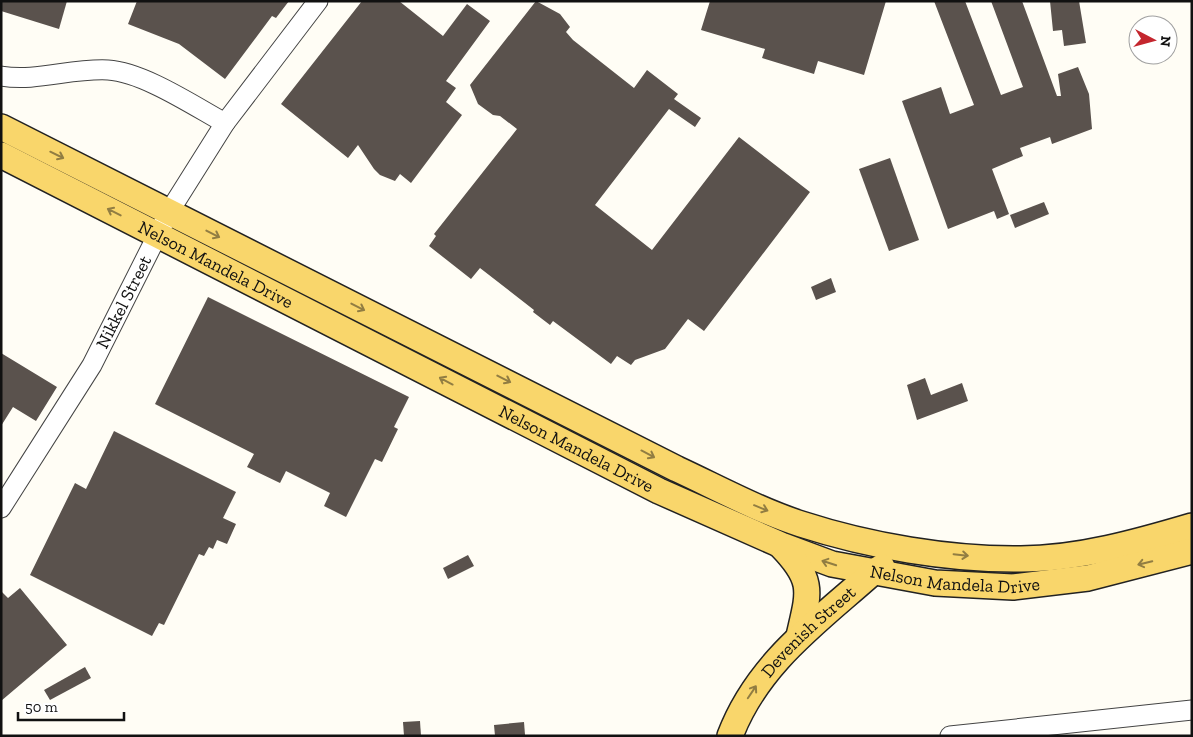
<svg xmlns="http://www.w3.org/2000/svg" width="1193" height="737" font-family="'Zilla Slab',serif">
  <style>
    .building { fill: #5a524d }
    .lines { fill: none; stroke-linecap: round; stroke-linejoin: round }
    .minor-casing { stroke: #444; stroke-width: 21 }
    .major-casing { stroke: #222; stroke-width: 28 }
    .minor { stroke: #fff; stroke-width: 19 }
    .major { stroke: #f9d66b; stroke-width: 25 }
    .oneway { stroke: #917d42 }
    .labels { text-anchor: middle; stroke-width: 5; stroke-linejoin: round; paint-order: stroke }
    .street-label { font-size: 18px; fill: #111; stroke: #fff }
  </style>
  <rect width="100%" height="100%" fill="#fffdf5"/>
  <g class="building">
    <polygon points="1,1 67,1 59,29 1,11"/>
    <polygon points="137,1 289,1 276,18 272,16 225,79 179,44 128,24"/>
    <polygon points="362,1 399,1 443,36 467,4 490,21 446,81 456,88 446,102 462,115 411,183 400,174 395,181 380,175 374,169 358,145 348,158 281,104"/>
    <polygon points="536,1 560,14 570,27 566,32 573,40 634,88 647,70 678,94 674,99 701,118 695,127 669,109 595,205 652,250 739,137 810,192 704,331 688,319 665,349 635,360 631,365 617,356 611,364 553,321 550,325 533,312 534,310 480,268 471,279 429,246 436,236 434,234 517,129 500,116 493,115 478,104 470,85"/>
    <polygon points="710,1 886,1 864,75 818,61 814,74 762,58 765,49 701,30"/>
    <polygon points="934,1 965,1 1001,95 1023,87 991,1 1022,1 1057,96 1061,96 1058,74 1078,67 1089,94 1092,129 1052,144 1050,137 1020,148 1023,156 992,169 1009,214 997,219 994,211 948,229 902,101 941,87 950,114 974,105"/>
    <polygon points="1050,1 1079,1 1086,43 1064,46 1062,30 1053,31"/>
    <polygon points="890,158 919,240 889,251 859,169"/>
    <polygon points="1044,202 1049,214 1015,228 1010,215"/>
    <polygon points="831,278 836,292 816,300 811,287"/>
    <polygon points="208,297 409,397 394,427 398,429 382,462 375,459 346,517 324,506 330,493 286,471 280,483 247,467 254,454 155,404"/>
    <polygon points="1,353 57,387 36,421 13,407 1,426"/>
    <polygon points="925,378 931,395 962,383 968,401 917,420 907,385"/>
    <polygon points="114,431 236,492 223,518 236,524 227,544 217,540 213,549 209,547 204,556 199,554 164,625 159,623 152,636 30,575 75,483 86,489"/>
    <polygon points="468,555 474,566 448,579 443,568"/>
    <polygon points="20,588 67,645 1,701 1,591 8,598"/>
    <polygon points="85,667 91,678 50,700 44,690"/>
    <polygon points="420,721 421,736 404,736 403,722"/>
    <polygon points="524,722 525,735 495,736 494,725"/>
  </g>
  <g class="lines">
    <g class="minor-casing">
      <g id="minor">
        <path d="M1 76C37 82 71 68 108 70 143 72 194 106 225 123"/>
        <path id="s1" d="M1 508 92 365 169 212 225 123 318 1"/>
        <polyline points="950,736 1192,710"/>
      </g>
    </g>
    <g class="major-casing">
      <g id="major">
        <path d="M1 127 677 469C718 488 758 510 801 524 869 546 950 560 1021 559 1078 559 1138 542 1192 526"/>
        <path id="s2" d="M1 155 659 491 781 545 832 564 935 583 1013 587 1088 578 1192 551"/>
        <path d="M781 546C815 581 809 592 799 636"/>
        <path id="s3" d="M730 736C757 664 817 622 872 573L882 567"/>
      </g>
    </g>
    <use href="#minor" class="minor"/>
    <use href="#major" class="major"/>
  </g>
  <defs><path id="oneway-shaft" d="M-6 0H5M1.5-3L5.5 0L1.5 3" fill="none" stroke-width="1.6" stroke-linecap="round" stroke-linejoin="round" transform="scale(1.25)"/></defs>
  <g class="oneway">
    <use href="#oneway-shaft" transform="translate(57 155) rotate(26)"/>
    <use href="#oneway-shaft" transform="translate(114 212) rotate(-153)"/>
    <use href="#oneway-shaft" transform="translate(213 234) rotate(27)"/>
    <use href="#oneway-shaft" transform="translate(358 307) rotate(27)"/>
    <use href="#oneway-shaft" transform="translate(504 379) rotate(27)"/>
    <use href="#oneway-shaft" transform="translate(446 381) rotate(-152)"/>
    <use href="#oneway-shaft" transform="translate(648 454) rotate(28)"/>
    <use href="#oneway-shaft" transform="translate(761 508) rotate(22)"/>
    <use href="#oneway-shaft" transform="translate(961 555) rotate(6)"/>
    <use href="#oneway-shaft" transform="translate(829 563) rotate(-162)"/>
    <use href="#oneway-shaft" transform="translate(1145 563) rotate(166)"/>
    <use href="#oneway-shaft" transform="translate(752 692) rotate(-56)"/>
  </g>
  <g class="labels">
    <g class="street-label">
      <text dy="6" stroke="none"><textPath href="#s2" startOffset="241">Nelson Mandela Drive</textPath></text>
      <text dy="6" stroke="none"><textPath href="#s1" startOffset="240">Nikkel Street</textPath></text>
      <text dy="6" stroke="none"><textPath href="#s2" startOffset="646">Nelson Mandela Drive</textPath></text>
      <text dy="6" stroke="none"><textPath href="#s2" startOffset="1051">Nelson Mandela Drive</textPath></text>
      <text dy="6" stroke="none"><textPath href="#s3" startOffset="132">Devenish Street</textPath></text>
    </g>
  </g>
  <rect width="1193" height="737" fill="none" stroke="#111111" stroke-width="5"/>
  <g transform="translate(1153 40) rotate(96)"><circle r="24" fill="#ffffff" stroke="#a0a0a0"/>
  <path d="M0-4L9 19L0 12L-9 19Z" fill="#c4262e"/>
  <text y="-8" font-size="14" font-weight="bold" text-anchor="middle" fill="#111111">N</text>
  </g>
  <path d="M18 712v8h106v-8" fill="none" stroke="#111111" stroke-width="2.5"/>
  <text x="25" y="712" font-size="15" fill="#111111" stroke="#ffffff" stroke-width="4" paint-order="stroke">50 m</text>
</svg>
